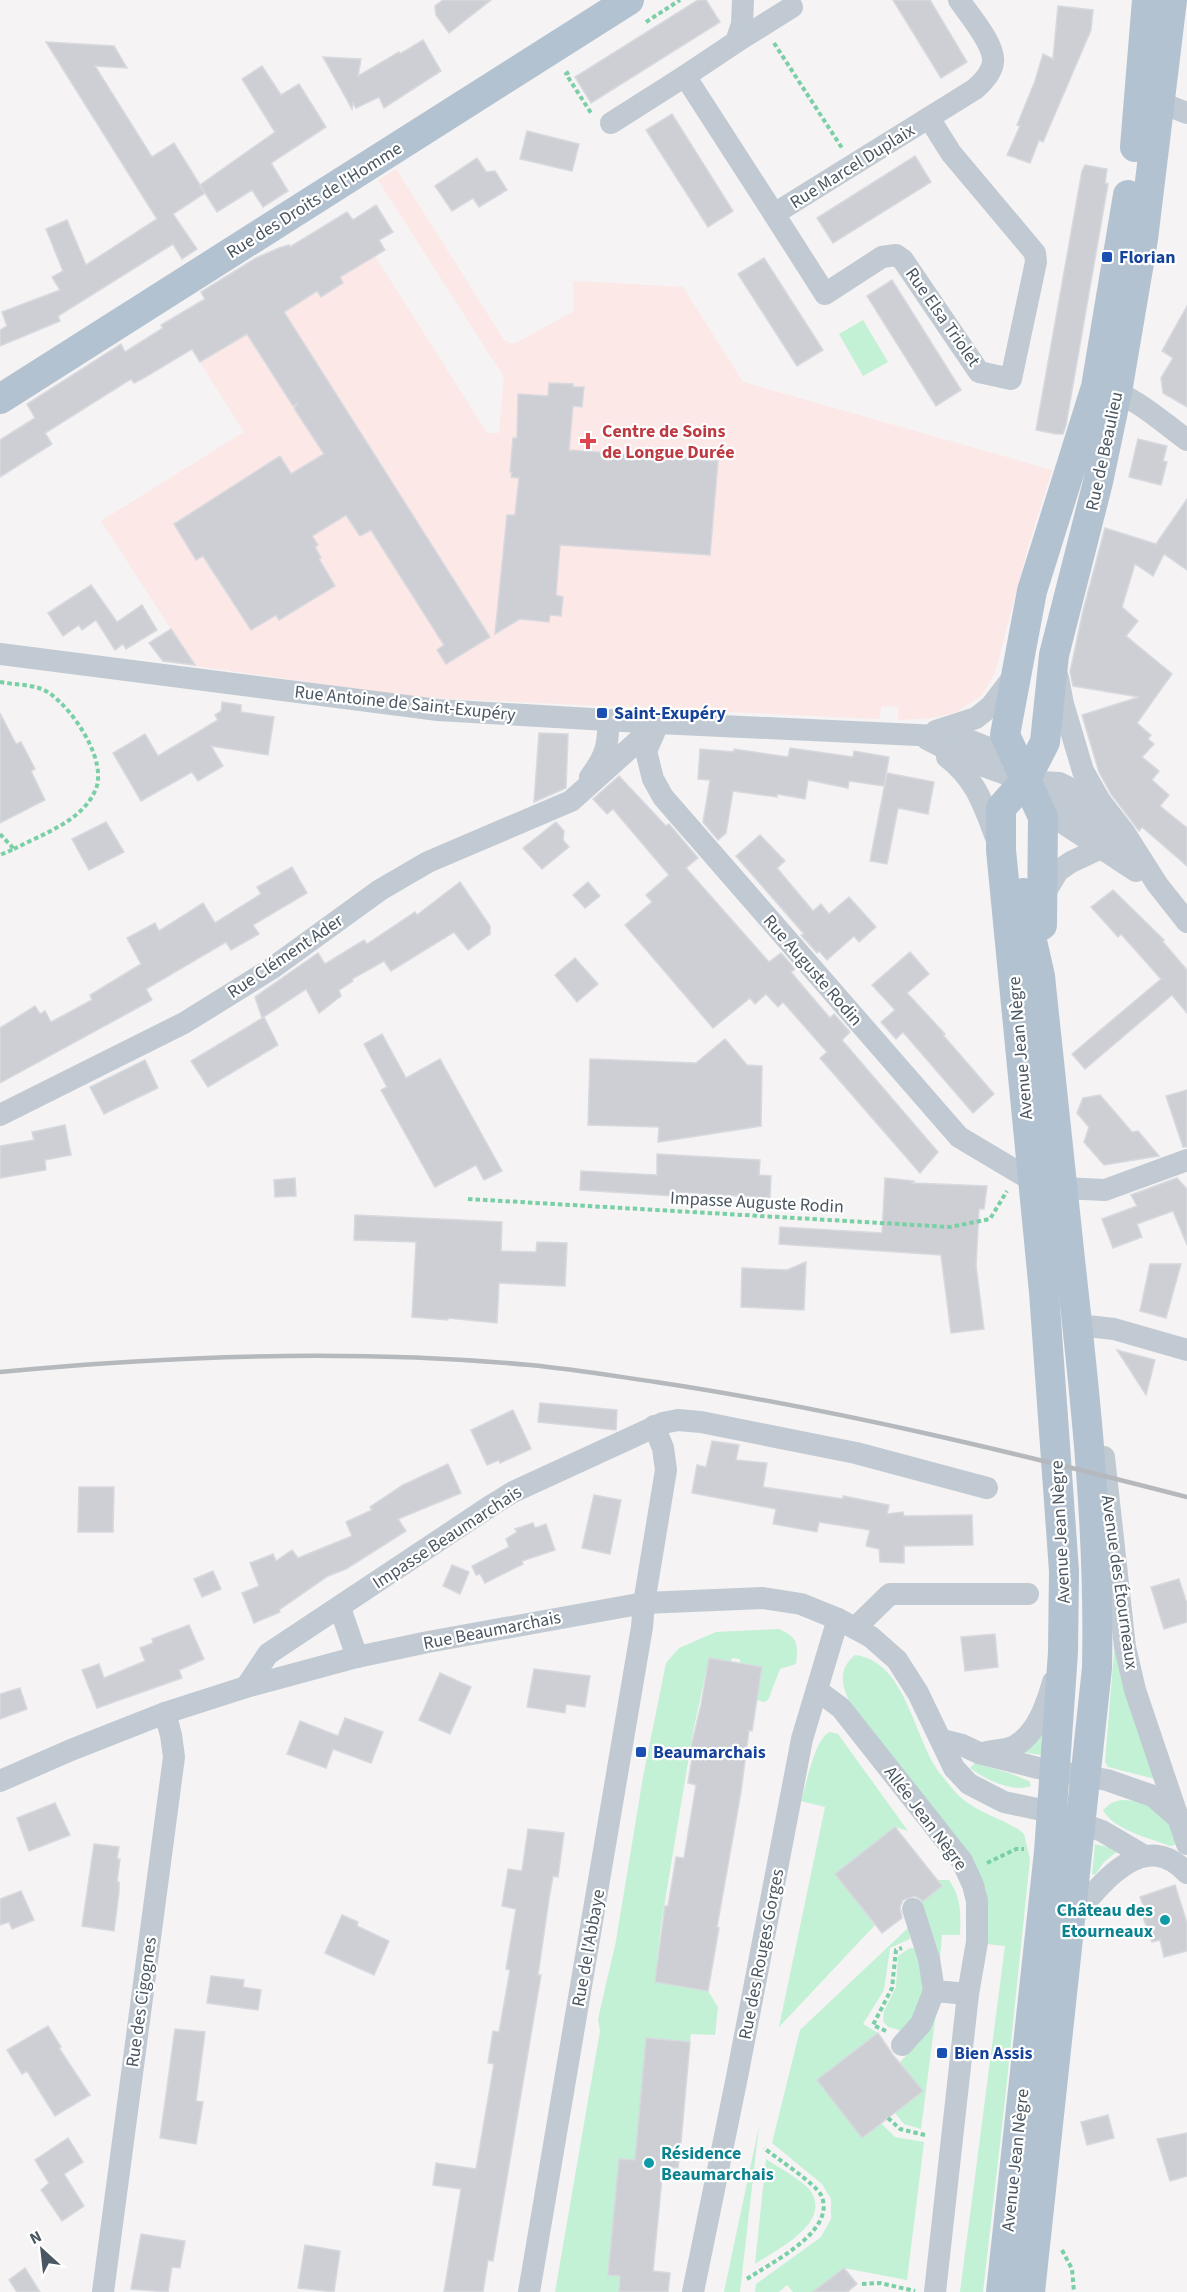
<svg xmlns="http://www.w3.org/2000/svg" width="1187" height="2292" font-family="'Source Sans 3',sans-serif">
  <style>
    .medical { fill: #fce8e6 }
    .green { fill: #c3f1d5 }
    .building { fill: #cdcfd5; stroke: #d7d9de; stroke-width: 1.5 }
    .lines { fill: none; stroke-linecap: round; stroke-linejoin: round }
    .path { stroke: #7ad0a6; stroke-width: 4; stroke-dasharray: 4.5 3; stroke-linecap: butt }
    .minor { stroke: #c1cad2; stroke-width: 22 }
    .major { stroke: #b3c2d1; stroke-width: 30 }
    .rail { stroke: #b5b8bd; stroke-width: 4.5 }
    .transit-dot { fill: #1a4fb4; stroke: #fff; stroke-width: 2 }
    .health-dot { fill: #e0444e; stroke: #fff; stroke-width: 2 }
    .culture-dot { fill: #0f9aa8; stroke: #fff; stroke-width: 2 }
    .labels { text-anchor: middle; stroke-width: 4.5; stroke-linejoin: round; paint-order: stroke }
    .street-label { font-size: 18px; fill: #4a5661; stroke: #fff }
    .transit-label { font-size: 18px; font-weight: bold; fill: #164399; stroke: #fff; text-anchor: start }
    .health-label { font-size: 18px; font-weight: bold; fill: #be3a42; stroke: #fff; text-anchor: start }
    .culture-label { font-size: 18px; font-weight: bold; fill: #0d838f; stroke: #fff; text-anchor: end }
  </style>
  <rect width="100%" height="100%" fill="#f5f3f3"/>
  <polygon class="medical" points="396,169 504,340 509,343 516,343 574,311 573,281 683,287 743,382 1052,470 1030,540 995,672 982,695 955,713 931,718 898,720 898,707 881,706 880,719 413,697 189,665 191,660 101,521 244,432 173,319 205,299 201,292 256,258 286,246 290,248 347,212 487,433 499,433 504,377 378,180"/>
  <g class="green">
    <polygon points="863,320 888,362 863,376 839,334"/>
    <path d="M779 1629C799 1638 798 1644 796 1664L780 1669 768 1700 764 1702 757 1700 740 1663V1659L732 1658 731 1662 709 1658 693 1732 661 1925 655 1982 708 1991 718 2007 715 2035 691 2034 690 2042 647 2038 635 2160 619 2159 608 2275 620 2276 619 2292H555L600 2031 598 2019 616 1941 643 1777 666 1663 679 1648 716 1632Z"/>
    <polygon points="1121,1651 1155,1779 1108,1767 1105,1762 1114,1652"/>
    <path d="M855 1655C909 1662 913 1743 943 1777 949 1785 957 1795 965 1801 981 1813 1001 1819 1018 1829L1024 1834 1030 1859 1005 2100 983 2292H960L1005 1946 987 1944 986 1890 958 1842 857 1715C845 1694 833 1673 855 1655Z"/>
    <polygon points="1044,1727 1044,1753 1040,1755 1023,1752"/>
    <path d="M830 1732 838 1734 908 1831 895 1827 836 1874 875 1925 779 2027 825 1807 801 1801C806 1786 815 1737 830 1732Z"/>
    <path d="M975 1763 1009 1773 1029 1781 1031 1786C1012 1793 985 1779 970 1768Z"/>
    <path d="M1121 1800 1141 1801 1168 1820 1177 1839 1175 1845 1170 1846C1148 1837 1115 1831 1103 1810L1111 1803Z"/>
    <polygon points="1095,1844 1119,1850 1104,1862 1095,1875 1092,1874"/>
    <path d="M937 1880H949C961 1898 961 1913 960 1935H942L939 1972 920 1903 942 1886Z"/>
    <polygon points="909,1927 910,1939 890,1948 884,1990 863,2024 878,2033 817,2080 862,2138 881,2123 895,2137 924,2142 907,2280 844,2268 813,2292 793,2292 787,2285 779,2292 755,2292 756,2284 821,2237 831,2219 831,2199 822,2184 772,2143 800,2030"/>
    <polygon points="910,1948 919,1949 924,1997 903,2033 899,2030 888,2027 883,2021 884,2011 896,1987 898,1956"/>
    <polygon points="936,2013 921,2129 904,2124 895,2113 923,2091 900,2062 919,2043"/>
    <polygon points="759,2126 740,2292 724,2292"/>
    <path d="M766 2159C778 2167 800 2179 809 2189 835 2222 776 2250 755 2264Z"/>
  </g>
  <g class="building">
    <polygon points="443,0 491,0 449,33 436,15 435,6"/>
    <polygon points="698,0 706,0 720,22 591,103 575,77"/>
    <polygon points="893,0 930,0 967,62 941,78"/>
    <polygon points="1058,6 1093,10 1091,30 1043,142 1039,140 1030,163 1007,155 1020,126 1017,125 1035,81 1043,54 1053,59"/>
    <polygon points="423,40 441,71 384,108 379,97 356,108 353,103 352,109 323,57 361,59 358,76 399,52 400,54"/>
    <polygon points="46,42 114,46 127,68 95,66 152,157 174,143 205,193 173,214 197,249 182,259 173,244 58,316 60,321 0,346 0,330 7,326 2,312 60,290 52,277 63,271 46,229 67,220 86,265 157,219"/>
    <polygon points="262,66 281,95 299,84 326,127 271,163 288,191 263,207 252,190 217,212 200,185 275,132 242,79"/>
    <polygon points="672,114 733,211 708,227 646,130"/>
    <polygon points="527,131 579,144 572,171 520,159"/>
    <polygon points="915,156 931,182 833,243 817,218"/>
    <polygon points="477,158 486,172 495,171 507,190 479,207 473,198 452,211 435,186"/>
    <polygon points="1085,165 1107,169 1105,183 1108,184 1066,425 1063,434 1056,434 1036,430 1082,171"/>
    <polygon points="376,205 393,232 379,240 385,250 340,277 343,283 321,297 317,291 284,312 490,637 446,664 437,650 444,645 371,530 360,536 346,515 312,536 318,545 315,547 321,558 319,559 335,586 279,620 276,615 251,630 203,556 196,560 174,524 280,456 291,474 324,454 294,408 298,403 293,406 247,334 200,362 192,349 142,379 134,383 131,379 45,433 52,444 0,477 0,440 35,418 27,404 121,344 125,352 163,328 161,325 205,299 201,292 256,258 279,248 289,245 290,247 347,212 353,220"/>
    <polygon points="764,258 823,350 797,366 738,274"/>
    <polygon points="892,280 961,390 936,406 867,296"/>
    <polygon points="1187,306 1187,407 1163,393 1161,378 1173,358 1162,351"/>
    <polygon points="549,383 573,384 573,387 584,387 582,407 573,406 569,450 718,461 710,555 560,545 556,595 563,597 561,616 550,615 549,622 520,619 495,634 507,515 515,515 519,478 511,477 512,472 510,472 513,438 517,438 518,394 548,396"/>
    <polygon points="1138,439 1167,446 1163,461 1167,462 1161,485 1129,477"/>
    <polygon points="1187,499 1187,570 1164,554 1153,576 1135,564 1122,607 1138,621 1126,636 1172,674 1137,723 1151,735 1148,739 1154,744 1142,757 1159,771 1152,780 1169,795 1160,806 1187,828 1187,866 1142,827 1139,831 1111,794 1099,772 1082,715 1139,697 1073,686 1070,672 1083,611 1105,528 1156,544"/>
    <polygon points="91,585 117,622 142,605 157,630 126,649 123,644 115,650 96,620 82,630 79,625 63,636 48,613"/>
    <polygon points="171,629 195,665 163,661 149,643"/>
    <polygon points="222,702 241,705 241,712 274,717 268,755 211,746 223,766 198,781 192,772 141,801 113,753 145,734 158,756 218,720 215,715 221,711"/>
    <polygon points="0,713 16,744 21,742 35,769 31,771 45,800 0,823"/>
    <polygon points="539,733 568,734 566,788 534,802"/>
    <polygon points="790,748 853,757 854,751 889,757 884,786 849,781 848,788 808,780 805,799 777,794 777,797 733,791 726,833 718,840 703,822 710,780 698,779 700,749 734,752 734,749 788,757"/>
    <polygon points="887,773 934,782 928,814 898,808 887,864 870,861"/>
    <polygon points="619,776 666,826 669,824 698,858 686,868 769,962 781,953 795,969 791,972 812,997 830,1018 834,1014 850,1032 842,1040 938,1152 920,1173 820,1058 827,1052 783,1002 778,1007 766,994 755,1004 750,998 713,1028 625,925 652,902 646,895 669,875 613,809 607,814 593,799"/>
    <polygon points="106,822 124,852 89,870 72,839"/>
    <polygon points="556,822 564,831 563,840 569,847 542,869 523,848"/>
    <polygon points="760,835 785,861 777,868 813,911 821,904 829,914 849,897 876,927 859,942 854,936 827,960 819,951 817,953 801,935 804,934 736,856"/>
    <polygon points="292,867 307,893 253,925 259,934 231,950 226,942 146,989 152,1000 0,1083 0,1028 35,1006 40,1014 45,1011 51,1022 92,1000 90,995 141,964 127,938 155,923 159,931 203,903 215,923 261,894 257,887"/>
    <polygon points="460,882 490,926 490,934 468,950 454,932 391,971 384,961 352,979 353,981 339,990 341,996 319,1013 306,989 262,1018 255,997 308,960 318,953 325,964 364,940 367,944 415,912 417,915"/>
    <polygon points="588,882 600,896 585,908 573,895"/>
    <polygon points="1113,890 1164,940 1163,942 1187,970 1187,1013 1172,995 1085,1069 1072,1054 1161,979 1121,934 1118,937 1091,907"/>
    <polygon points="910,952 929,974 907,993 945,1034 943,1035 994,1094 973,1113 903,1032 896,1039 881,1022 895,1010 872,985"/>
    <polygon points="575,958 598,984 577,1002 555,975"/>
    <polygon points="264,1017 278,1045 208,1087 191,1061"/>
    <polygon points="382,1034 406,1078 440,1059 502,1171 484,1180 476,1165 435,1187 381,1090 387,1087 364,1044"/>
    <polygon points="725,1039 747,1065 762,1066 761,1126 658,1142 659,1127 588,1125 590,1059 696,1063"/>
    <polygon points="145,1060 158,1088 104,1114 90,1087"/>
    <polygon points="1187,1090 1187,1147 1183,1147 1166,1096"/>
    <polygon points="1100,1095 1132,1132 1138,1131 1159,1156 1104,1165 1084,1142 1089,1127 1077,1113 1083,1098"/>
    <polygon points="65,1125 71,1155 45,1160 46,1170 0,1178 0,1146 34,1140 32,1132"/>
    <polygon points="657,1154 760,1160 759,1175 771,1176 770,1198 674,1192 674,1196 580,1190 581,1171 657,1175"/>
    <polygon points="295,1178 296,1196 275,1197 274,1180"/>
    <polygon points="885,1178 914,1181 912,1183 987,1186 984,1209 979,1209 976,1266 984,1329 951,1333 941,1255 779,1244 780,1227 882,1233"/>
    <polygon points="1177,1178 1187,1189 1187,1245 1173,1211 1137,1224 1142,1237 1113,1248 1102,1219 1137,1206 1131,1195"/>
    <polygon points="355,1215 502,1222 501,1251 536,1252 537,1242 567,1243 565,1286 499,1283 497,1323 448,1318 448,1320 412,1317 416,1242 354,1240"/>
    <polygon points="806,1262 804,1310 741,1307 742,1268 787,1270"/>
    <polygon points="1150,1264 1181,1264 1166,1318 1140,1311"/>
    <polygon points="1117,1350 1155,1360 1146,1395"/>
    <polygon points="540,1403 617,1410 616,1430 538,1422"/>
    <polygon points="513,1410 531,1449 500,1463 499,1460 487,1465 471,1430"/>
    <polygon points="712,1441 739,1445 736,1460 767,1463 763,1487 843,1499 843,1496 889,1505 887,1514 903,1512 904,1516 972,1515 973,1545 904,1546 904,1563 880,1562 879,1549 866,1546 870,1530 819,1522 817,1532 773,1524 776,1509 692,1493 697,1465 706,1467"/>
    <polygon points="448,1464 461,1493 398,1519 406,1531 346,1569 328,1576 279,1610 280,1612 254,1623 242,1593 259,1586 250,1563 273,1554 276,1561 292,1550 298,1558 352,1536 346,1522 372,1510 370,1507 403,1485"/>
    <polygon points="79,1487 114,1487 113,1532 78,1532"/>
    <polygon points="594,1495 621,1500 610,1554 582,1548"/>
    <polygon points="533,1523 535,1528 546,1524 555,1550 522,1561 523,1564 485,1583 480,1574 476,1575 472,1566 509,1547 506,1539 517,1532 515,1529"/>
    <polygon points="452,1565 469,1572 460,1594 443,1586"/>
    <polygon points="213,1571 221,1589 202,1597 194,1579"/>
    <polygon points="1179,1579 1187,1604 1187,1622 1164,1629 1151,1587"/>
    <polygon points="189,1625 204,1659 179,1670 182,1678 97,1708 82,1670 99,1664 104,1678 145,1661 140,1648 153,1643 152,1639"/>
    <polygon points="995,1634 998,1667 965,1671 961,1637"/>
    <polygon points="709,1658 762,1667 752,1731 749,1730 741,1792 717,1927 719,1928 708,1991 655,1982 665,1906 668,1906 676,1857 684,1858 696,1785 688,1783 693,1752 690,1751 701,1705"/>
    <polygon points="534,1669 590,1676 585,1707 566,1704 565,1713 527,1707"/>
    <polygon points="440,1673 471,1687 450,1734 419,1720"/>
    <polygon points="20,1688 27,1709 0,1719 0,1694"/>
    <polygon points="345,1718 383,1732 371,1763 333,1749 326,1768 287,1754 300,1721 338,1736"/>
    <polygon points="55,1803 70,1835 29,1851 17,1818"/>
    <polygon points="895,1827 942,1886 923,1901 915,1896 903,1900 900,1907 902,1918 882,1933 835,1874"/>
    <polygon points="528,1829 564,1833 558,1877 553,1876 549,1899 538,1975 541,1975 493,2261 488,2260 483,2292 444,2292 461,2189 433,2185 436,2163 476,2169 494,2064 488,2063 493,2031 499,2032 510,1970 506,1969 516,1909 502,1906 508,1869 522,1871"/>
    <polygon points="94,1844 119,1847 117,1859 120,1859 117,1882 119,1882 119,1892 114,1931 82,1926"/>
    <polygon points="1175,1885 1187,1923 1187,1951 1164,1957 1160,1940 1152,1942 1143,1917 1147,1916 1140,1897"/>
    <polygon points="21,1891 34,1920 12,1929 9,1922 0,1925 0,1899"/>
    <polygon points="342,1915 358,1922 357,1926 389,1941 374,1975 325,1953"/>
    <polygon points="211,1976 244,1980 243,1987 261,1990 258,2010 207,2003"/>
    <polygon points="48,2026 61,2047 59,2048 90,2095 55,2116 27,2071 22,2074 7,2050"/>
    <polygon points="175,2029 205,2032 196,2101 203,2102 196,2144 160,2138"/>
    <polygon points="878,2033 893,2055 923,2091 862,2138 817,2080"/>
    <polygon points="646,2038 690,2042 680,2153 678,2168 663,2167 653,2271 670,2273 668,2292 619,2292 620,2276 608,2275 619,2159 635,2160"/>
    <polygon points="1108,2115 1114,2138 1087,2145 1081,2122"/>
    <polygon points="1187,2133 1187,2176 1170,2181 1157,2139"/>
    <polygon points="68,2138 83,2162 64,2174 84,2206 62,2221 41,2190 49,2183 35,2160"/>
    <polygon points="141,2234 185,2241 180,2268 172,2267 168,2292 131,2289"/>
    <polygon points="305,2245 340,2251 334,2292 298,2288"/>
    <polygon points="25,2268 40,2292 17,2292 9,2280"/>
    <polygon points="844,2268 857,2284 847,2292 813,2292"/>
  </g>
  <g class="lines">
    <g class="path">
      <polyline points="646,22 680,0"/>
      <polyline points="774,43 842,148"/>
      <polyline points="569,72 566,74 591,113"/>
      <path d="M0 682C15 685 37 684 49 693 73 709 109 762 95 791 81 822 42 834 14 849"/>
      <polyline points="0,834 14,849 0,855"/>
      <polyline points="468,1199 950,1227 990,1219 1007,1191"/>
      <polyline points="987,1863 1016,1849 1024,1849"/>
      <polyline points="886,2031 873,2025 892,1988 896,1950 902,1948"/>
      <polyline points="888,2118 900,2129 925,2135"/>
      <polyline points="1062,2250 1072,2269 1074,2292"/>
      <path d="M747 2279C770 2263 838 2231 821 2195 815 2183 776 2158 764 2148"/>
      <polyline points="862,2284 880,2283 915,2291"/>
    </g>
    <g class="minor">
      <path d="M743 0 742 24 736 42 685 76 774 214 975 89C983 82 992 73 993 62 995 44 969 15 959 0"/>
      <polyline points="736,42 792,7"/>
      <polyline points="1146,97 1187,113"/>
      <polyline points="611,123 685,76"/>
      <polyline points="774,214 825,294 882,257 896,255 903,260 979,372 1011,379 1036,262 1035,253 951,153 929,118"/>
      <path d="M1105 389C1135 396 1162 422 1187 440"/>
      <polyline points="0,654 438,710 658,723 961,737 986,747 1025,781 1060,804 1072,807 1098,823 1142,861"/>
      <polyline points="1058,678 1063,704 1083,771 1100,801 1124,832 1157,884 1187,922"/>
      <polyline points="657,726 646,751 653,779 663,797 959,1137 1033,1181"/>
      <polyline points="936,731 976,718 991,706 1014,676"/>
      <polyline points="927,739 967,760 1025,781 1059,783 1076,791 1100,812"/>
      <path d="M947 757C977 780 984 807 997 840"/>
      <path d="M590 777C605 757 609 746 608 720"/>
      <polyline points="1039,797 1060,821 1136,871"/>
      <polyline points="1043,896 1058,871 1071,862 1101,848"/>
      <polyline points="0,1115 184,1023 271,969 380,890 428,862 571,801 658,723"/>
      <polyline points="1062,1188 1105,1190 1187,1160"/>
      <polyline points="1078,1325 1114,1329 1187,1350"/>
      <polyline points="1104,1457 1125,1647 1135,1690 1187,1844"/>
      <polyline points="340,1608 357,1657"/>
      <polyline points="855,1628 890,1594 1028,1594"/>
      <polyline points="246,1687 268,1654 492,1505 513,1492 663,1423 678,1420 701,1422 856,1453 987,1488"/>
      <polyline points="817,1690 841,1708 962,1861 973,1885 977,1901 977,1942 968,1994 935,2292"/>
      <polyline points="942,1740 962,1745 979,1753 1038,1768 1107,1780 1153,1796 1177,1817"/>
      <path d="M987 1752C995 1750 1007 1750 1015 1746 1037 1733 1046 1706 1053 1682"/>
      <polyline points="0,1781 71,1750 165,1713 246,1687 357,1657 428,1642 644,1603 763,1598 801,1604 838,1619 871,1637 897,1660 918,1693 954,1768 969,1784 1004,1802 1051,1812 1102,1831 1143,1855"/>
      <polyline points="913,1909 929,1959 934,1991"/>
      <path d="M1070 1921C1098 1888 1142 1825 1187 1873"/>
      <polyline points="902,2045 921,2024 934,1991 968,1994"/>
      <polyline points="103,2292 174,1757 171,1735 165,1713"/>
      <polyline points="529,2292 642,1627 644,1603 666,1470 663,1448 654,1426"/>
      <polyline points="693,2292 737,2077 802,1739 838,1619"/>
    </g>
    <g class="major">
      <polyline points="1135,147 1147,0"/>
      <polyline points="0,399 629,0"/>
      <polyline points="1087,454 1090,440 1091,405"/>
      <path d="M1024 893 1027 919 1040 976C1050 1074 1061 1172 1071 1269 1086 1402 1100 1534 1097 1668L1030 2292"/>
      <polyline points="1042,925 1043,817 1005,735 1032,591 1096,387 1128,195"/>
      <polyline points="1001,2292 1049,1852 1063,1652 1064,1571 1044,1292 1001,850 1001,808 1025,781 1045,742 1054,655 1098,482 1117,392 1143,239 1172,0"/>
    </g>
    <path class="rail" d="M0 1372C176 1355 354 1349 530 1365 572 1369 614 1376 656 1382 835 1409 1012 1452 1187 1497"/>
  </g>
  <g class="transit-dot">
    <rect x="1101" y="251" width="12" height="12" rx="3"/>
    <rect x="596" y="707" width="12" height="12" rx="3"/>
    <rect x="635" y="1746" width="12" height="12" rx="3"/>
    <rect x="936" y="2047" width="12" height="12" rx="3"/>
  </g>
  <path class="health-dot" d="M585 432h6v6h6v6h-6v6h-6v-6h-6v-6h6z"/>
  <g class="culture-dot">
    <circle cx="1165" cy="1920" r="6"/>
    <circle cx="649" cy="2163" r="6"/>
  </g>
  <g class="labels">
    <g class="street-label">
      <text transform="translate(852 166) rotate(-32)" y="6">Rue Marcel Duplaix</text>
      <text transform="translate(314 200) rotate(-32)" y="6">Rue des Droits de l'Homme</text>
      <text transform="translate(943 317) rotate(55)" y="6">Rue Elsa Triolet</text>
      <text transform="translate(1104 451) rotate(-78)" y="6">Rue de Beaulieu</text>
      <text transform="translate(405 703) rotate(6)" y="6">Rue Antoine de Saint-Exupéry</text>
      <text transform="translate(285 956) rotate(-34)" y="6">Rue Clément Ader</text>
      <text transform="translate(813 970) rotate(49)" y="6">Rue Auguste Rodin</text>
      <text transform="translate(1020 1048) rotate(-95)" y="6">Avenue Jean Nègre</text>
      <text transform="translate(757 1202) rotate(3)" y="6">Impasse Auguste Rodin</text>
      <text transform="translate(1060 1532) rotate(-93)" y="6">Avenue Jean Nègre</text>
      <text transform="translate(447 1537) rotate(-33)" y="6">Impasse Beaumarchais</text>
      <text transform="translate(1120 1582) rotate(82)" y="6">Avenue des Étourneaux</text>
      <text transform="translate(492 1630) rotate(-11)" y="6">Rue Beaumarchais</text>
      <text transform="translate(926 1818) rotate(53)" y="6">Allée Jean Nègre</text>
      <text transform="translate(588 1948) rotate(-80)" y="6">Rue de l'Abbaye</text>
      <text transform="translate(761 1954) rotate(-79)" y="6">Rue des Rouges Gorges</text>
      <text transform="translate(141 2002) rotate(-82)" y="6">Rue des Cigognes</text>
      <text transform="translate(1015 2160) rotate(-84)" y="6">Avenue Jean Nègre</text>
    </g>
    <g class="transit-label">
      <text x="1119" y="263">Florian</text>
      <text x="614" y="719">Saint-Exupéry</text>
      <text x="653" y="1758">Beaumarchais</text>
      <text x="954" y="2059">Bien Assis</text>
    </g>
    <g class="health-label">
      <text x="602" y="437">Centre de Soins<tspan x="602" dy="21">de Longue Durée</tspan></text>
    </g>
    <g class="culture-label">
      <text x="1153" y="1916">Château des<tspan x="1153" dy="21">Etourneaux</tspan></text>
      <text x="661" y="2159" text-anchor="start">Résidence<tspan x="661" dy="21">Beaumarchais</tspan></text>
    </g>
  </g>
  <g transform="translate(42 2250) rotate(333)" stroke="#ffffff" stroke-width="4.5" paint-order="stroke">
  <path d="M0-4.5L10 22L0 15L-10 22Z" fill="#4a5661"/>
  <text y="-9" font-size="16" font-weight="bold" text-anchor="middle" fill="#4a5661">N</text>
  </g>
</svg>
